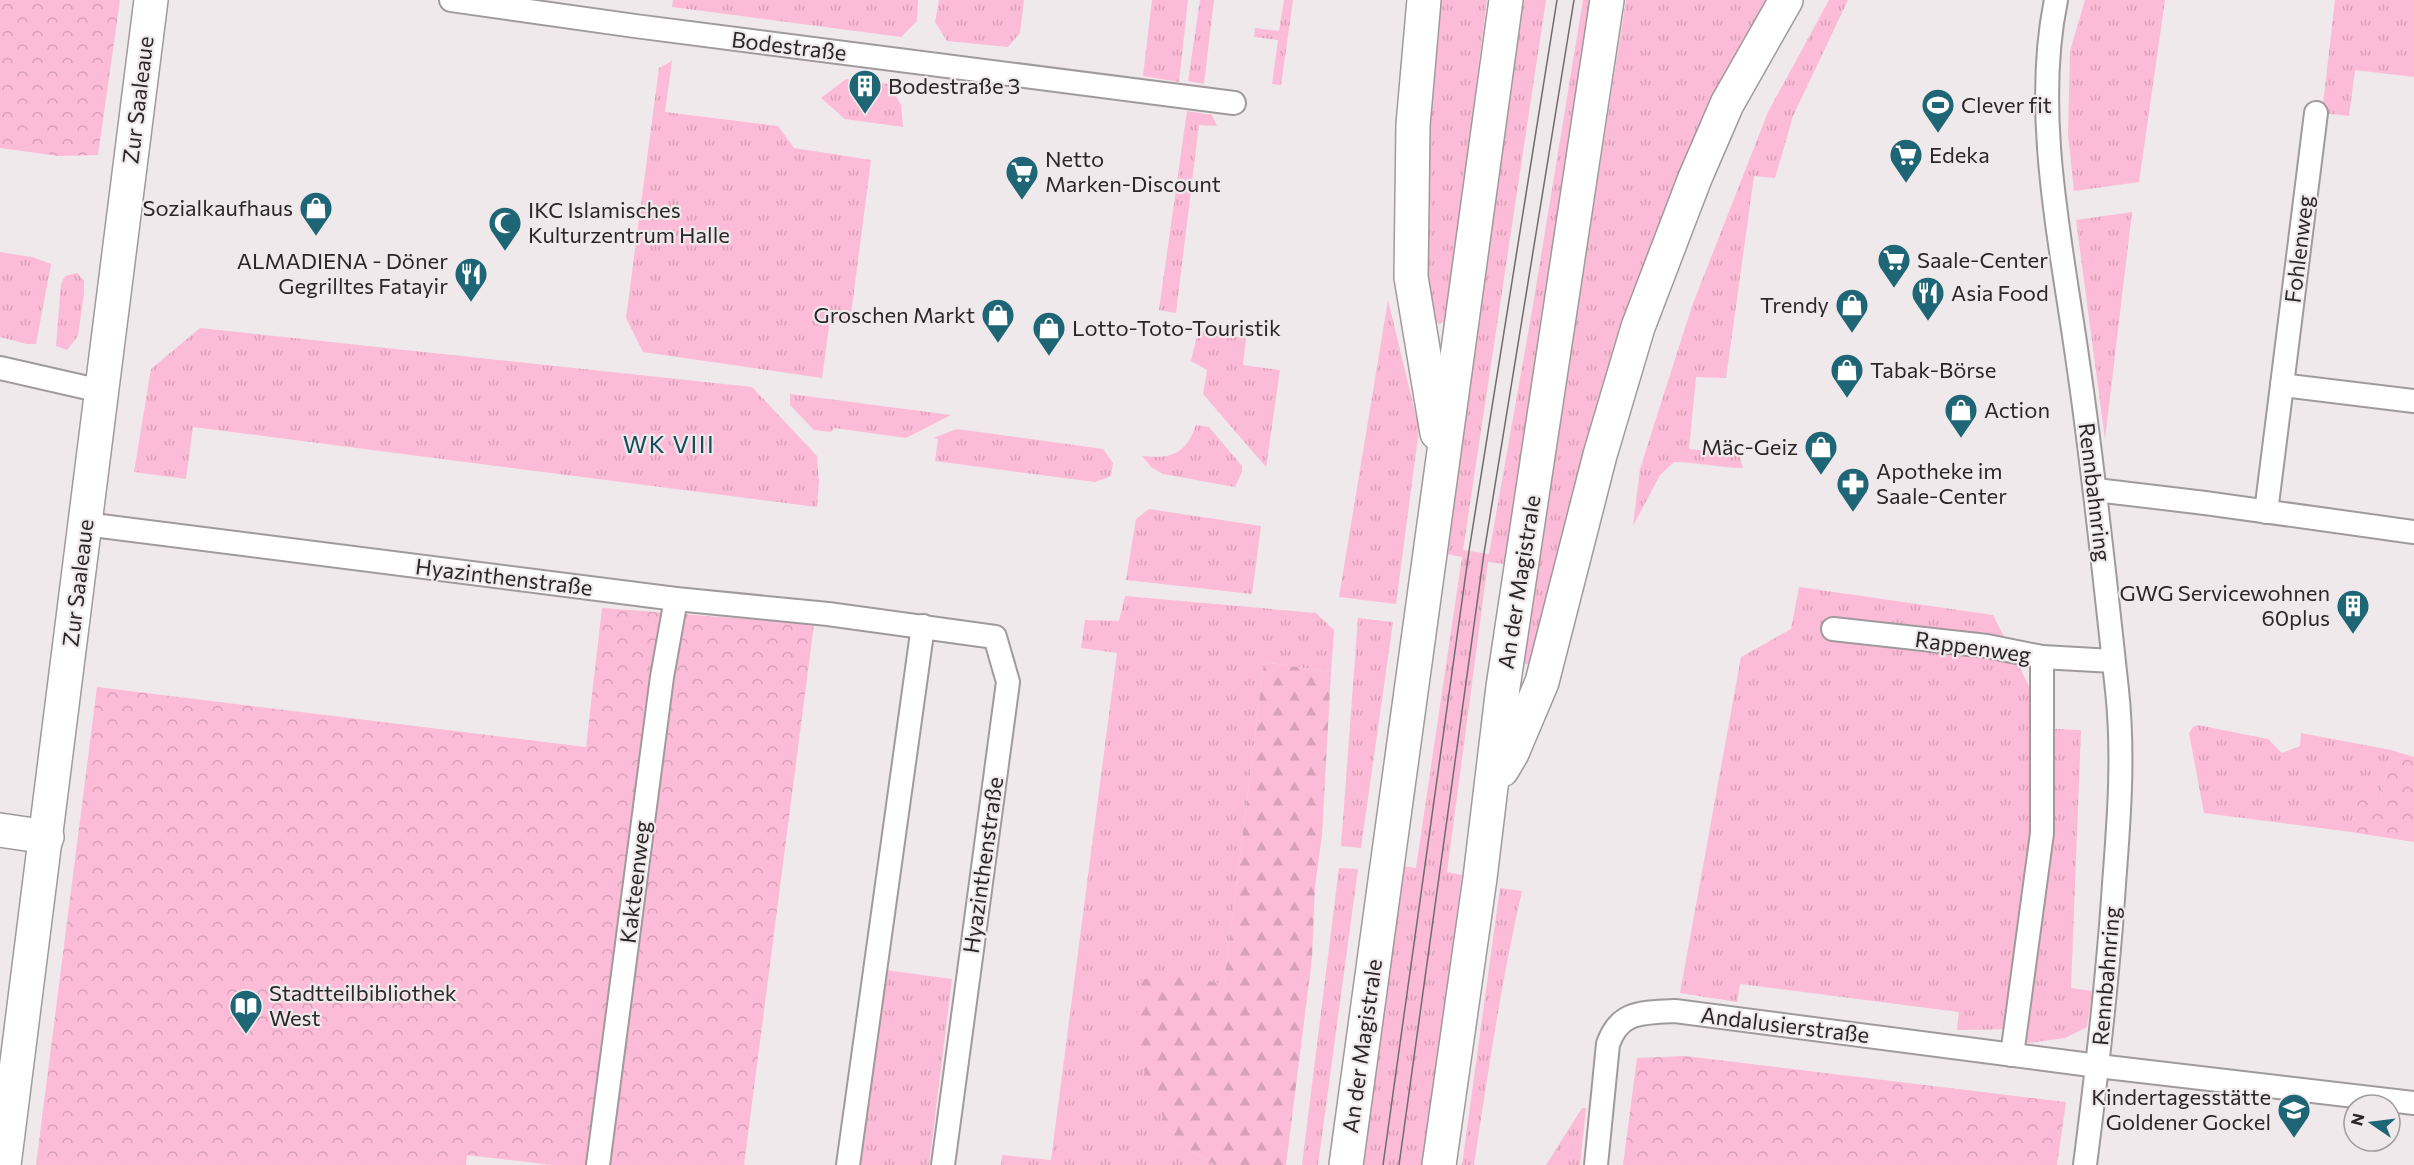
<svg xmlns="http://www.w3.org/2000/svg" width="2414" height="1165" font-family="Commissioner,sans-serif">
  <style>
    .grass { fill: url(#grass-tufts) }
    .forest { fill: url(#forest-firs) }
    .park { fill: url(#park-crowns) }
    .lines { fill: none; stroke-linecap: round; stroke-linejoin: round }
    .street-casing { stroke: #a09a9c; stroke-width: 26 }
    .secondary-casing { stroke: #a09a9c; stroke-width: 36 }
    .street { stroke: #fff; stroke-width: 22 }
    .secondary { stroke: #fff; stroke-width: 33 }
    .tram { stroke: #716c6e; stroke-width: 1.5 }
    .labels { text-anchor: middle; stroke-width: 4.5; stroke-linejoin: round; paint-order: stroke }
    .street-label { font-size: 22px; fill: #2a2728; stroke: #efe9eb }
    .poi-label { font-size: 22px; fill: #2a2728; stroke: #efe9eb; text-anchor: start }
    .neighbourhood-label { font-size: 24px; letter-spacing: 1.5px; fill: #144d59; stroke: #efe9eb }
  </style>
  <defs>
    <pattern id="grass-tufts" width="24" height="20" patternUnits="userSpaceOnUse" patternTransform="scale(1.5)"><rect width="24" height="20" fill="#fcbbd6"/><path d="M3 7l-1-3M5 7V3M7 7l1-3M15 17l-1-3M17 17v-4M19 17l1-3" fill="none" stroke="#d8a1b8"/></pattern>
    <pattern id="forest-firs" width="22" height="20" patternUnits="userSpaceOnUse" patternTransform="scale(1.5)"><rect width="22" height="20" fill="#fcbbd6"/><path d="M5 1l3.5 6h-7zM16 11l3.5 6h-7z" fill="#d8a1b8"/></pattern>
    <pattern id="park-crowns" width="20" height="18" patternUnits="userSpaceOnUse" patternTransform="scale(1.5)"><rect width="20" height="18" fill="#fcbbd6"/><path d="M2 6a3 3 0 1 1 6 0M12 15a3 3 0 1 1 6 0" fill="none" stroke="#d8a1b8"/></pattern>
  </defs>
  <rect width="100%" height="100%" fill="#efe9eb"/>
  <g class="grass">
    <polygon points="673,0 918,0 917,21 901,37 672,7"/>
    <polygon points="939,0 1024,0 1020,33 1008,47 947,41 935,22"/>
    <polygon points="1152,0 1188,0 1179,82 1143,76"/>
    <polygon points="1200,0 1214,0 1204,84 1188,81"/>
    <polygon points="1284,0 1293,0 1281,85 1272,84 1278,40 1254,37 1255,28 1279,31"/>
    <polygon points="1435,0 1487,0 1446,321 1439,324 1434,320 1422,243"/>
    <polygon points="1524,0 1546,0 1463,550 1489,554 1533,305 1583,0 1593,0 1504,564 1488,562 1447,872 1462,875 1423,1165 1360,1165 1403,866 1416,868 1462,557 1446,554"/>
    <polygon points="1626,0 1768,0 1530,665 1522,663"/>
    <path d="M1829 0H1848L1793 116 1775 178 1754 176 1726 378 1696 377 1689 449 1739 454 1743 468C1720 468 1698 462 1674 462L1660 475 1633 526 1640 469 1692 306 1768 112Z"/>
    <polygon points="2085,0 2165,0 2139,182 2074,191 2068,135 2070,51"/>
    <polygon points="2335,0 2414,0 2414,77 2355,70 2349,116 2322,113"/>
    <polygon points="672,61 665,112 778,126 794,148 871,160 850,322 830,319 822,378 643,352 626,318 659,68"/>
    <polygon points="846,79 889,84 901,105 903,127 845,119 821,98"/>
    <polygon points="1187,111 1212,115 1217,126 1199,125 1176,313 1159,310"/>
    <polygon points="2132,212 2105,439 2076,220"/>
    <polygon points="0,252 32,257 51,264 36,344 27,344 0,337"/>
    <polygon points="77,273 84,281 84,293 78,336 67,350 56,346 61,284 65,276"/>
    <polygon points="1388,300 1419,429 1396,604 1339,597"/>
    <polygon points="200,328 752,387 817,456 819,482 817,507 193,427 186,479 134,472 151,369"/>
    <polygon points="1198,331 1246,338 1243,365 1280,370 1266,467 1203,394 1207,370 1191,361"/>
    <polygon points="790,394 951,415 906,438 834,428 831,432 814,430 790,405"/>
    <path d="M1196 425 1209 427 1242 466V472L1235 487 1163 474 1151 467 1142 456C1172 459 1186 454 1196 425Z"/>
    <polygon points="957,429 1103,449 1113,463 1111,476 1095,482 935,461 938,439 933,438"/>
    <polygon points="1149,509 1261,526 1252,594 1126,580 1136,519"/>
    <polygon points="1799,587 1993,615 2033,694 2032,728 2081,730 2071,988 2092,991 2087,1027 2065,1038 2028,1043 2022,1029 1957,1030 1959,1012 1740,984 1737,1002 1680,993 1741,657 1791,629"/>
    <polygon points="1125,596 1316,613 1334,630 1331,672 1264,662 1224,985 1165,973 1148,1079 1172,1139 1215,1165 1001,1165 1002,1155 1051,1160 1117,653 1081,648 1085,620 1119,621"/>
    <polygon points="1358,618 1393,622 1361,848 1341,846"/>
    <polygon points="2198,725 2268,739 2282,753 2300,746 2301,733 2391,750 2380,800 2357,800 2351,832 2204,813 2189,733 2193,727"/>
    <polygon points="1339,868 1358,869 1318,1165 1302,1165"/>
    <path d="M1500 888 1522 891C1501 982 1488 1073 1474 1165H1462Z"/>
    <polygon points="885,970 952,979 929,1165 858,1165"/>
    <polygon points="1582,1108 1586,1108 1580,1165 1546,1165"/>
  </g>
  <polygon class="forest" points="1264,662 1331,672 1322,835 1315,886 1312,958 1286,1165 1215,1165 1172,1139 1134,1046 1140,981 1165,973 1224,984"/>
  <g class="park">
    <polygon points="0,0 120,0 98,155 59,156 0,148"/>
    <polygon points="602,608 814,624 744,1165 552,1165 467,1155 466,1165 36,1165 97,687 586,747"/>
    <polygon points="2391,750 2414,757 2414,842 2351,832 2357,799 2380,800"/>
    <polygon points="1685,1056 2066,1102 2057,1165 1623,1165 1637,1058"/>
  </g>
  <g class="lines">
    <g class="street-casing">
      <g id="street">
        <polyline points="451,0 635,26 1234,103"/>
        <path d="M2056 0C2032 116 2062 247 2078 363 2094 472 2105 581 2117 690 2124 754 2119 820 2114 884 2108 978 2097 1071 2085 1165"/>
        <polyline points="0,368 101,391"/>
        <polyline points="2282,385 2316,113"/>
        <polyline points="2096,490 2205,503 2414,532"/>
        <polyline points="2266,512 2282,385 2414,401"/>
        <polyline points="85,524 676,599 828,614 995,637 1008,682 943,1165"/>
        <polyline points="1833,629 1987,646 2042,657 2113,661"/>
        <polyline points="2012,1055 2042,833 2042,657"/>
        <polyline points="598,1165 662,677 676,599"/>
        <polyline points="848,1165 923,626"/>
        <path d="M1596 1165 1608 1044C1620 1010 1643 1013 1675 1011L2098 1066 2414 1103"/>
      </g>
    </g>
    <g class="secondary-casing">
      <g id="secondary">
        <polyline points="1424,0 1413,125 1411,277 1437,433"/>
        <polyline points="1502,770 1512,753 1542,682 1600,455 1638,327 1695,178 1727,104 1786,0"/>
        <polyline points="0,830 47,837"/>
        <polyline points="4,1165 151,0"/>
        <polyline points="1346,1165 1506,0"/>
        <polyline points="1439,1165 1480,878 1503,687 1607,0"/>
      </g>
    </g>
    <use href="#street" class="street"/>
    <use href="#secondary" class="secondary"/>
    <g class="tram">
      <polyline points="1383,1165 1469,551 1557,0"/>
      <polyline points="1399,1165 1484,553 1574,0"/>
    </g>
  </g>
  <defs>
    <g id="building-pin" transform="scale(1.725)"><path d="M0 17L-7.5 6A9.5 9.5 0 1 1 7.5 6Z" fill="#1e6575" stroke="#efe9eb"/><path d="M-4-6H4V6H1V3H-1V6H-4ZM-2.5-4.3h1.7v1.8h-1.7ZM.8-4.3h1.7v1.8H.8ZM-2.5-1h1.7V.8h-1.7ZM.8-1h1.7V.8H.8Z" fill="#fff"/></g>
    <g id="stadium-pin" transform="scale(1.725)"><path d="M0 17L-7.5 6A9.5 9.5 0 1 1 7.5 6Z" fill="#1e6575" stroke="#efe9eb"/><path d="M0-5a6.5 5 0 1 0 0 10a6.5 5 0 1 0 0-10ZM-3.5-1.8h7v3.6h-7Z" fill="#fff"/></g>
    <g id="supermarket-pin" transform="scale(1.725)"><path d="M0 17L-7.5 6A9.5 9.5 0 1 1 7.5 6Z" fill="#1e6575" stroke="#efe9eb"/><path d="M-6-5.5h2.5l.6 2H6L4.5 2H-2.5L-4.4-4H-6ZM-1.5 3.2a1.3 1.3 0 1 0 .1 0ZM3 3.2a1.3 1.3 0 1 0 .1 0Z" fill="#fff"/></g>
    <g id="shop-pin" transform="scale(1.725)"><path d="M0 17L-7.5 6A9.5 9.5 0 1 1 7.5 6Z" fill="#1e6575" stroke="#efe9eb"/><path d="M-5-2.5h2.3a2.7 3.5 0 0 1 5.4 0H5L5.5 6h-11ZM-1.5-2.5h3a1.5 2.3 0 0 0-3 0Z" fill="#fff"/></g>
    <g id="mosque-pin" transform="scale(1.725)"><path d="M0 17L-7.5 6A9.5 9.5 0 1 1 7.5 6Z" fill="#1e6575" stroke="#efe9eb"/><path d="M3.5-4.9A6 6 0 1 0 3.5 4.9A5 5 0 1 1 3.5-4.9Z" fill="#fff"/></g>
    <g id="restaurant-pin" transform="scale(1.725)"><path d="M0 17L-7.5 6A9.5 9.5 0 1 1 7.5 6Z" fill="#1e6575" stroke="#efe9eb"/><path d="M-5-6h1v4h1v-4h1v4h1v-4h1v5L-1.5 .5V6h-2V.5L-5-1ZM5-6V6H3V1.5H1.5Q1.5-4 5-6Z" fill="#fff"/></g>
    <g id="pharmacy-pin" transform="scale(1.725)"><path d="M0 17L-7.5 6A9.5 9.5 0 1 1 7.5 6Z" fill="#1e6575" stroke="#efe9eb"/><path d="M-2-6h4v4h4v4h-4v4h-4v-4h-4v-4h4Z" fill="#fff"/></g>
    <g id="library-pin" transform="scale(1.725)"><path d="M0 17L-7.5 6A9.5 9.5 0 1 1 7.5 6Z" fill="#1e6575" stroke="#efe9eb"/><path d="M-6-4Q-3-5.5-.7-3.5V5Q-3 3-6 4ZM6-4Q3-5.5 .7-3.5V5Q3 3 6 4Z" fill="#fff"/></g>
    <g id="school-pin" transform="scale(1.725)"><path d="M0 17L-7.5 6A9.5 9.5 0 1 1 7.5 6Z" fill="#1e6575" stroke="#efe9eb"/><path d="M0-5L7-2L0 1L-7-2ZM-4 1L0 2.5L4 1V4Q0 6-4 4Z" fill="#fff"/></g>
  </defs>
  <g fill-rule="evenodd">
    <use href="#building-pin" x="865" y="86"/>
    <use href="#stadium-pin" x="1938" y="105"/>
    <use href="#supermarket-pin" x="1906" y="155"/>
    <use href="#supermarket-pin" x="1022" y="172"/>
    <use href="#shop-pin" x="316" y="208"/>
    <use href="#mosque-pin" x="505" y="223"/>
    <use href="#supermarket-pin" x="1894" y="260"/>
    <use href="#restaurant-pin" x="471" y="274"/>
    <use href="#restaurant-pin" x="1928" y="293"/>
    <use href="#shop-pin" x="1852" y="305"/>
    <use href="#shop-pin" x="998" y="315"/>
    <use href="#shop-pin" x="1049" y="328"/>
    <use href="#shop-pin" x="1847" y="370"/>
    <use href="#shop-pin" x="1961" y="410"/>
    <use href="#shop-pin" x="1821" y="447"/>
    <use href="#pharmacy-pin" x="1853" y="484"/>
    <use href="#building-pin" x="2353" y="606"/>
    <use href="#library-pin" x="246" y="1006"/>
    <use href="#school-pin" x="2294" y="1110"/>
  </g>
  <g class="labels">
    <g class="street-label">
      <text transform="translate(789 46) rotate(7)" y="8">Bodestraße</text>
      <text transform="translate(138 100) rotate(-83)" y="8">Zur Saaleaue</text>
      <text transform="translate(2299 249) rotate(-83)" y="8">Fohlenweg</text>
      <text transform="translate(2095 492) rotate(83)" y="8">Rennbahnring</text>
      <text transform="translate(504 577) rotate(7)" y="8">Hyazinthenstraße</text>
      <text transform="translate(1519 582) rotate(-81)" y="8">An der Magistrale</text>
      <text transform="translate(78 583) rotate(-83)" y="8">Zur Saaleaue</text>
      <text transform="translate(1973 647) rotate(8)" y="8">Rappenweg</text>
      <text transform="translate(983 865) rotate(-82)" y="8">Hyazinthenstraße</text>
      <text transform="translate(635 882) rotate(-83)" y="8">Kakteenweg</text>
      <text transform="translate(2106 976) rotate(-85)" y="8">Rennbahnring</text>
      <text transform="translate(1785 1025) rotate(7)" y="8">Andalusierstraße</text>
      <text transform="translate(1362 1046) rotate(-82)" y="8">An der Magistrale</text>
    </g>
    <g class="poi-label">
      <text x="888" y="94">Bodestraße 3</text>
      <text x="1961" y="113">Clever fit</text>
      <text x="1929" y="163">Edeka</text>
      <text x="1045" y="167">Netto<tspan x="1045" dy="25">Marken-Discount</tspan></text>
      <text x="293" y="216" text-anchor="end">Sozialkaufhaus</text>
      <text x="528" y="218">IKC Islamisches<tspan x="528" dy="25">Kulturzentrum Halle</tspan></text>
      <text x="1917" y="268">Saale-Center</text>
      <text x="448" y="269" text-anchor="end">ALMADIENA - Döner<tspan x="448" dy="25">Gegrilltes Fatayir</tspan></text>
      <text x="1951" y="301">Asia Food</text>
      <text x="1829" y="313" text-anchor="end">Trendy</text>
      <text x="975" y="323" text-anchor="end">Groschen Markt</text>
      <text x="1072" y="336">Lotto-Toto-Touristik</text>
      <text x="1870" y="378">Tabak-Börse</text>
      <text x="1984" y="418">Action</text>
      <text x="1798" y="455" text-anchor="end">Mäc-Geiz</text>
      <text x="1876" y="479">Apotheke im<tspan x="1876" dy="25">Saale-Center</tspan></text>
      <text x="2330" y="601" text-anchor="end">GWG Servicewohnen<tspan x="2330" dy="25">60plus</tspan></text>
      <text x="269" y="1001">Stadtteilbibliothek<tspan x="269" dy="25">West</tspan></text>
      <text x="2271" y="1105" text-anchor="end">Kindertagesstätte<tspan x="2271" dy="25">Goldener Gockel</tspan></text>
    </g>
    <g class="neighbourhood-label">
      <text x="669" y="453">WK VIII</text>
    </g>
  </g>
  <g transform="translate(2372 1123) rotate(284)"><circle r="28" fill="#efe9eb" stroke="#a09b9d" stroke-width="1.5"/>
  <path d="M0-4.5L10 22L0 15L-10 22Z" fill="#1e6575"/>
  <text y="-9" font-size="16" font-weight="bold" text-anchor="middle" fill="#2a2728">N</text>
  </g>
</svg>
